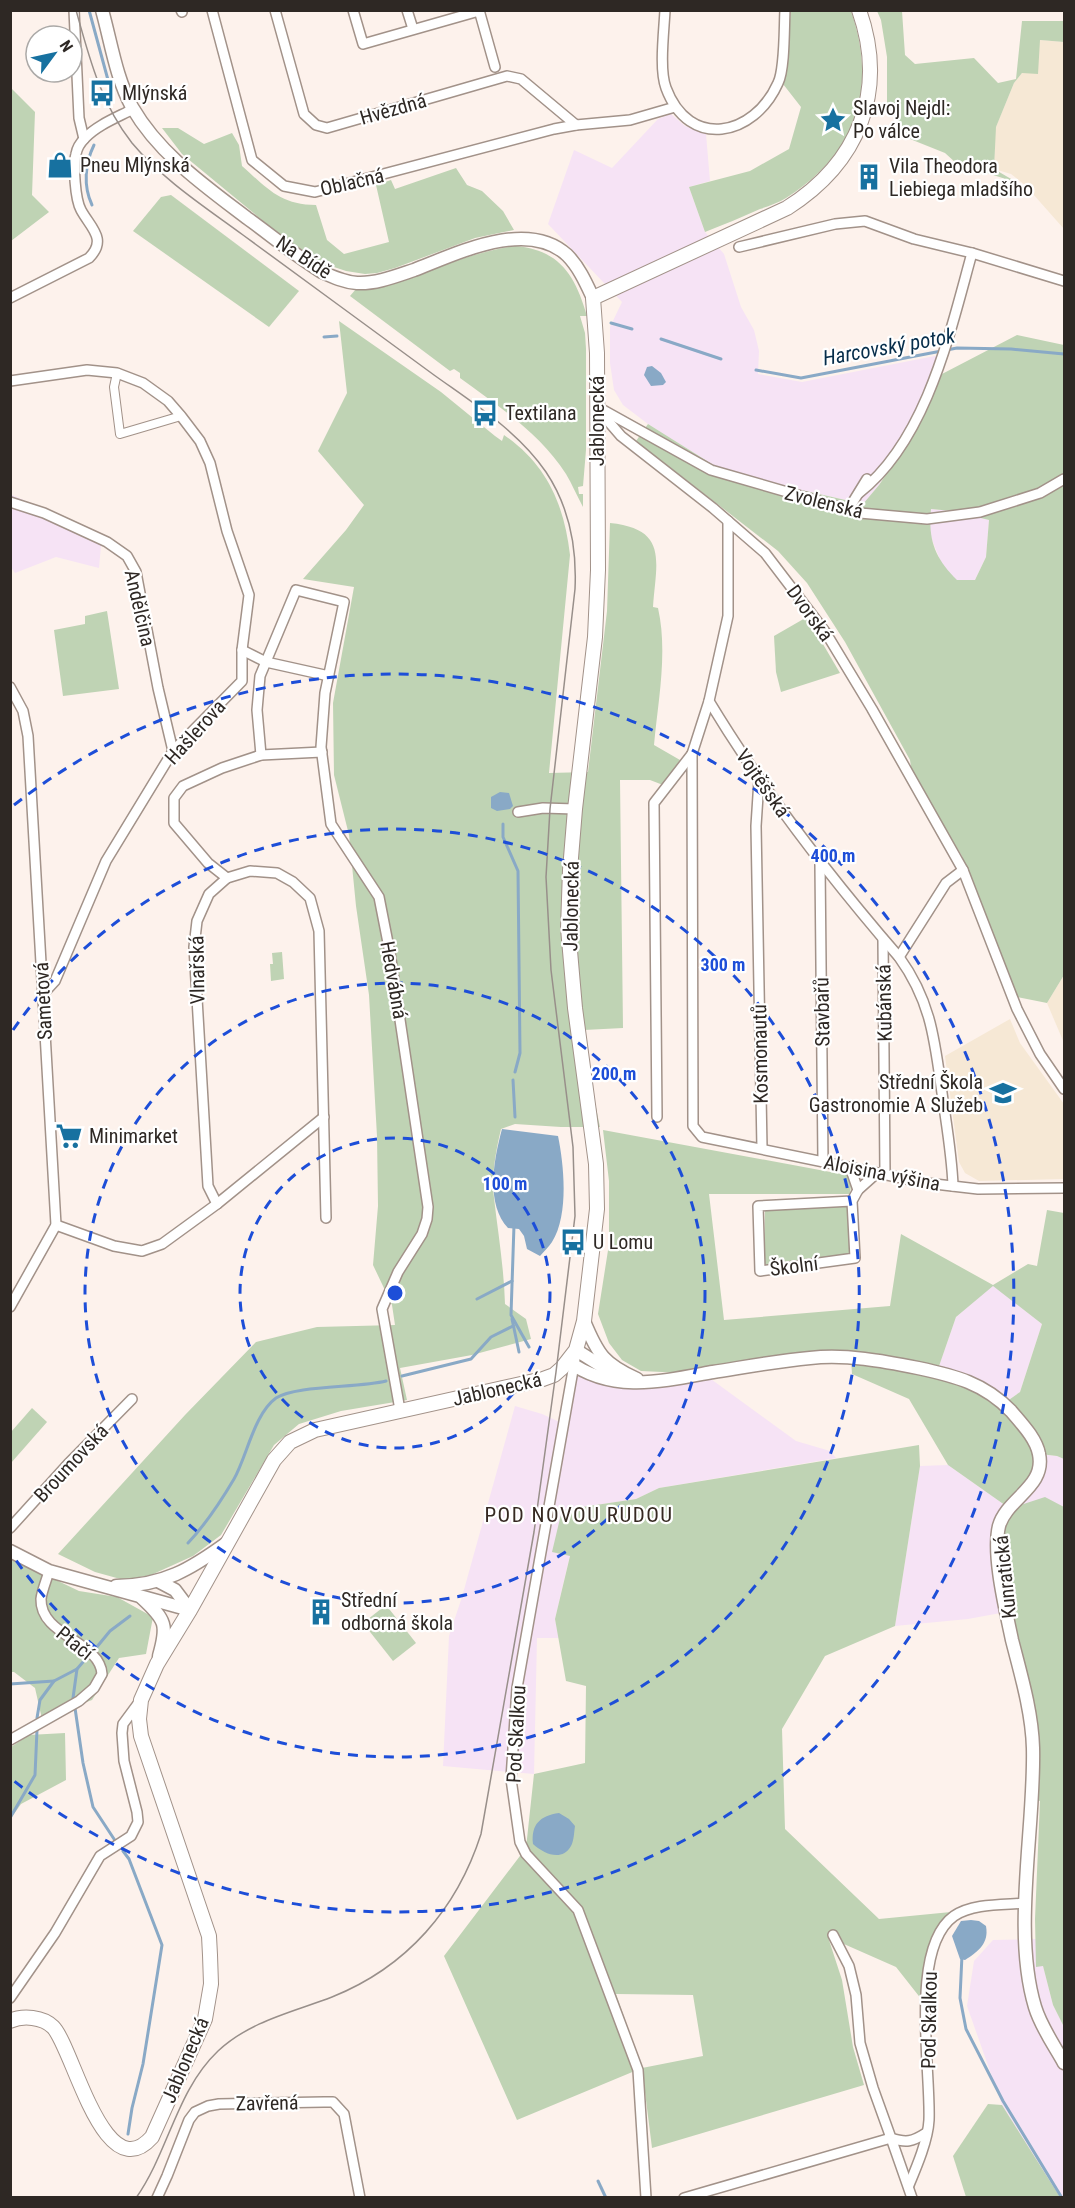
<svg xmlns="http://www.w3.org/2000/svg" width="1075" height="2208" font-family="'Roboto Condensed',sans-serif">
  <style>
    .industrial { fill: #f6e3f5 }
    .education { fill: #f6e8d5 }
    .green { fill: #bfd3b4; fill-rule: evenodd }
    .water { fill: #89a9c6 }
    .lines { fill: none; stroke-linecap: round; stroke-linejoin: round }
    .stream { stroke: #89a9c6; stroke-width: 3 }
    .pedestrian-casing { stroke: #a29289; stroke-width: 10 }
    .minor-casing { stroke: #a29289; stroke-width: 12 }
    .tertiary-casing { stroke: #a29289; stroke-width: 15 }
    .secondary-casing { stroke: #a29289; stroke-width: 16 }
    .pedestrian { stroke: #fff; stroke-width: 8 }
    .minor { stroke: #fff; stroke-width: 9 }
    .tertiary { stroke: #fff; stroke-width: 12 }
    .secondary { stroke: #fff; stroke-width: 14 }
    .tram { stroke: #988f8a; stroke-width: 1.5 }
    .ring { fill: none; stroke: #1d4ed8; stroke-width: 3; stroke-dasharray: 10 8 }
    .labels { text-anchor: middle; stroke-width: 4.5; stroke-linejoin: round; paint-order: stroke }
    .poi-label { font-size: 20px; fill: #2e2824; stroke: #fff; text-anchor: start }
    .street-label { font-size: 20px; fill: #2e2824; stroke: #fff }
    .water-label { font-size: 21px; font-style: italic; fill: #062d4a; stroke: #fff }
    .neighbourhood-label { font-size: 21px; letter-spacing: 1.5px; fill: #362922; stroke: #fff }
    .centre { fill: #1d4ed8; stroke: #fff; stroke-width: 3 }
    .ring-label { font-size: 18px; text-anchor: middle; font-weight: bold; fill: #1d4ed8; stroke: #fff; stroke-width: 4.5; stroke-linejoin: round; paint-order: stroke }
  </style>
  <rect width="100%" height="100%" fill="#fdf2ec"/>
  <g class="industrial">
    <polygon points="671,114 685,126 706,134 710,181 689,187 705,232 724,254 741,307 754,330 759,351 758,374 802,382 940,355 923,400 879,485 863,504 762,481 715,466 648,424 623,405 614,390 610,363 610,327 622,302 548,224 574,150 612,168 658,119"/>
    <polygon points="10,494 102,535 99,568 56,557 15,573 11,567"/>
    <polygon points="931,509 952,511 989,520 986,557 975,580 957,581 942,565 929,532"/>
    <polygon points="993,1285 1042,1324 1020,1392 1003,1404 937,1372 956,1317"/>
    <polygon points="574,1365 613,1380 704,1374 796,1441 830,1451 836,1458 659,1488 636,1499 562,1510 570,1555 555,1619 559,1638 537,1638 534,1774 443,1766 449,1636 462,1597 515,1406 542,1414 564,1424"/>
    <polygon points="1039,1454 1057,1456 1064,1459 1064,1507 1044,1498 1006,1612 968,1619 895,1626 920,1466 948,1465 1009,1508"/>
    <polygon points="1036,1939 1036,1966 1043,1966 1053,2005 1064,2027 1064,2197 1060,2197 1002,2105 967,2006 974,1961 993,1940"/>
  </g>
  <g class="education">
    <polygon points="1040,40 1064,42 1064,229 1025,185 1011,174 994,169 995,129 1014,83 1022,73"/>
    <polygon points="1064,975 1064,1043 1047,1003"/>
    <polygon points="1010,1019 1020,1043 1064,1104 1064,1179 979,1181 965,1173 959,1162 945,1056"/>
  </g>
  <g class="green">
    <path d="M791 11H851C878 89 856 154 786 198 778 203 769 206 760 209 742 217 723 225 705 232L689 187 750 171 789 149 801 107 783 84Z"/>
    <polygon points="877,11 902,11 905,55 915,64 974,58 998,83 1016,79 1022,21 1064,21 1064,42 1040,40 1038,74 1022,73 1014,83 996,127 994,169 1018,183 956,163 945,153 910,139 887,106 887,57 881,20"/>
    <polygon points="11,88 35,112 32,195 49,212 11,241"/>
    <path d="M162 128H178L204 144 232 133 239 145 242 166C267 188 280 205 316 205L327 240 344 254 389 242 376 185 391 180 395 189 456 168 467 185 482 191 503 211 514 230 475 238 395 268 377 273 365 274 346 271 322 263 299 249 262 220 182 154Z"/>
    <polygon points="171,195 299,291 269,327 133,231 161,197"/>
    <path d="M515 246C560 250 575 275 587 316H580L585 333 586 349V450L583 486 578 487 579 494H583V507C577 496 572 484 566 474 540 433 498 406 460 378V373L454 369 450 371 350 296 356 289C379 290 399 282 420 274 451 263 482 250 515 246Z"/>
    <path d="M339 321 441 392 495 436 502 441 504 435C547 465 564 504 570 555L549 773 588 772 607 611 610 523C669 529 656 562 653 607L658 608C668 652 658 701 654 745L680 760 663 785 650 780H620L623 1028 584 1030 590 1079 600 1127H561L515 1124 501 1129C496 1150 491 1177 494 1198 498 1233 504 1268 505 1304L526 1319 531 1339 472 1355 400 1368 407 1400 341 1411 299 1424 274 1445 221 1535 193 1556 151 1575 124 1580 95 1572 58 1554 185 1415 256 1342 317 1327 395 1325 392 1305 373 1265 378 1206 377 1136 369 995 356 906 349 835 334 775 333 703 354 587 303 579 346 530 364 505 318 451 347 393Z"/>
    <path d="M1017 335 1064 345V975L1047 1003 1017 997 962 856 912 773 910 760 845 642 807 583 778 551 636 441 648 424 715 466 762 481 863 504 879 485 916 431 942 374ZM931 509 952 511 989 520 986 557 975 580H957C935 558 928 540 931 509Z"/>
    <polygon points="107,611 119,689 63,696 54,630 85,624 85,616"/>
    <polygon points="807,617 840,673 781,692 776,672 774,636"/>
    <polygon points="282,952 284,979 271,981 270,964 273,964 272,953"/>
    <path d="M603 1130 852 1176 850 1194H709L724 1320 890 1306 901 1234 993 1285 1028 1264 1037 1266 1047 1210 1064 1213V1459L1057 1456 1040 1454V1471L1011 1508 1045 1497 1064 1507V2027L1053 2005 1043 1966 1036 1967 1035 1919 1040 1801 1032 1799 1033 1746 997 1541 1009 1508 948 1465 909 1399 852 1374 851 1358 704 1374 641 1371 622 1360 609 1343 598 1314 609 1244V1181ZM993 1286 1042 1324 1020 1392 1003 1404 937 1372 956 1317Z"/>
    <polygon points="851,1203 853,1256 764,1265 765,1211"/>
    <polygon points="32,1408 47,1422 11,1463 11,1432"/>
    <path d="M919 1445 920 1466 895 1626 825 1656 782 1729 785 1829 879 1919 951 1912C924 1942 926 1962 922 2000L896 1967 828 1937 842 1980 853 2047 864 2085 652 2148 642 2068 517 2120 444 1956 526 1848 534 1774 585 1763 586 1686 566 1681 555 1619 570 1556 552 1552 562 1510 636 1499 659 1488ZM616 1994 693 1995 703 2056 642 2068Z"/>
    <polygon points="10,1558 79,1591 117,1597 153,1617 146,1654 119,1658 92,1700 42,1719 35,1688 14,1672 11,1672"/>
    <polygon points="386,1605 416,1643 393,1661 363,1623"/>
    <polygon points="65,1733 66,1780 21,1804 11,1818 11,1747 29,1735"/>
    <polygon points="988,2104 1002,2105 1060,2197 966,2197 953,2156"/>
  </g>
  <g class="water">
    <polygon points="652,366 661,373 666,382 663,385 651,386 644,375 647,367"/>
    <polygon points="500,792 509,793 513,806 510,809 497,811 491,808 491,797"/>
    <path d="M502 1129 558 1136C564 1165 569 1215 552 1242 549 1247 544 1251 540 1256L527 1249 524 1236 519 1229 508 1228C485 1203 494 1159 502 1129Z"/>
    <path d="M559 1813 569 1819 575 1826C574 1832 574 1841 571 1846 562 1862 544 1854 533 1844 531 1824 540 1816 559 1813Z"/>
    <path d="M971 1920 979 1921 986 1926C989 1943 979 1951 965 1960L960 1959 952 1936 961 1921Z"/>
  </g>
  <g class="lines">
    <g class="stream">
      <polyline points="89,10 108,80"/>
      <path d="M92 205C83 186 85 163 94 145"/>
      <polyline points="611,323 632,329"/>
      <polyline points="324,337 337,336"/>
      <polyline points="661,339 721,359"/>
      <polyline points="756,370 801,378 957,348 1011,349 1064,354"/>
      <polyline points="503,824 503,837 518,871 520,1053 515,1072"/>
      <polyline points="513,1080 515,1117"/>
      <polyline points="514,1225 511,1315 529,1347"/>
      <polyline points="477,1299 512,1281"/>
      <polyline points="512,1319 519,1352"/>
      <polyline points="402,1376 471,1359 491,1337 513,1326"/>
      <path d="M188 1543C205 1525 221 1501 234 1479 247 1456 254 1414 276 1398 295 1385 359 1388 386 1381"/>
      <polyline points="96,1648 110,1631 130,1616"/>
      <polyline points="10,1684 54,1681"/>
      <polyline points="73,1698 77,1669 89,1655"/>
      <polyline points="75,1708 83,1763 93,1807 116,1842"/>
      <polyline points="37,1718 40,1700 54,1681 77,1669"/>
      <polyline points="10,1818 35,1775 37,1730"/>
      <polyline points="123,1851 129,1859 162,1945 143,2064 132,2108 128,2134"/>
      <polyline points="962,1955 960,1998 966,2029 1003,2101 1062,2198"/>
      <polyline points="598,2181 606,2198"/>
    </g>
    <g class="pedestrian-casing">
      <polyline id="pedestrian" points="117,373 114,387 120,434 181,416"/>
    </g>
    <g class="minor-casing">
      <g id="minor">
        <polyline points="74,10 79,118 84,139"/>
        <polyline points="181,10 182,12"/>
        <polyline points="212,10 252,160 284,186 315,192 554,129 576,125 630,120 675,107"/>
        <polyline points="275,10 304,114 316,125 327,128 507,76 521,79 576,125"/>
        <polyline points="353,10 363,44 479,11"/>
        <polyline points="407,10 413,29"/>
        <polyline points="479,10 495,67"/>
        <path d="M665 10C664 31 659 70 666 88 689 150 754 137 778 83 785 69 784 28 785 10"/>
        <polyline points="739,247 835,224 865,221 914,239 972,253 1064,281"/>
        <path d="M10 298 89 258C108 239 90 227 81 210 75 199 73 165 76 154 77 148 81 142 85 138 97 125 118 117 133 109"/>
        <polyline points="10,381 87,370 117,373 143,383 168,401 181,416 200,441 210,463 227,531 249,595 242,650 242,681 173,751 106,861 55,981 43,994"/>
        <polyline points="596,407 621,436 713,508 765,553 826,633 872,709 963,870 1017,1009 1040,1054 1064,1089"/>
        <polyline points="603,410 711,470 860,513 927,519 980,512 1040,493 1064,479"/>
        <path d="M859 493C927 440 950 332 972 253"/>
        <polyline points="10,502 44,513 107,542 127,556 136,572 158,688 173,751"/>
        <polyline points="848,510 867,479"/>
        <path d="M728 521V616L709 701C764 792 829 876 899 957 933 1004 935 1045 943 1100 947 1128 952 1157 953 1186"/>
        <polyline points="242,650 266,662 329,676"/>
        <polyline points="10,687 23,711 28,736 56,1225 10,1307"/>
        <polyline points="709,701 692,754 693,1126 702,1137 926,1183 978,1189 1064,1188"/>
        <polyline points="261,755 257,710 260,676 296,590 344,602 325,693 321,747 331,824 379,897 390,953 428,1207 427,1219 422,1234 398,1272 382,1309 400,1410"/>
        <polyline points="759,780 756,826 762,1148"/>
        <polyline points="518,812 543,808 575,809"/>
        <polyline points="820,864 823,1161"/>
        <polyline points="227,878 208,863 174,823 174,798 183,786 222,768 261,755 322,752"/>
        <polyline points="883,939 885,1175"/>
        <polyline points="899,957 946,883 963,870"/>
        <polyline points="657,1117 654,803 692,754"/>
        <polyline points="850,1167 858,1190"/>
        <polyline points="852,1201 758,1206 760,1271 855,1258 852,1201 858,1190 877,1173"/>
        <polyline points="217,1204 208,1186 194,947 197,921 209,894 227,878 250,871 277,873 293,882 310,898 319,931 326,1218"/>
        <polyline points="56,1225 114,1246 142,1251 162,1244 217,1204 324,1117"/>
        <polyline points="575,1359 517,1688 511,1779 520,1842 526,1854 578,1910 638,2070 646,2198"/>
        <polyline points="10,1528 68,1464 132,1399"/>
        <path d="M10 1740 79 1701 94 1688 102 1674C100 1641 40 1636 41 1599 42 1590 47 1579 49 1571"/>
        <path d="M833 1935 849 1966 856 1995 860 2043 873 2088 891 2138C906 2143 912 2142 926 2133"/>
        <polyline points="10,1998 55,1933 100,1856 131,1836 138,1822 137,1812 124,1761 122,1733 123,1724 140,1701"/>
        <path d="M909 2185C917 2166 928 2140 929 2120 931 2069 909 1948 954 1916 973 1903 1004 1905 1026 1903"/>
        <polyline points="157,2198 167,2176 189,2120 195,2112 208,2106 219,2104 324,2102 333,2102 344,2114 360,2198"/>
        <polyline points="684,2198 891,2138 912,2198"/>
      </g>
    </g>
    <g class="tertiary-casing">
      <g id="tertiary">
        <path d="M102 10C111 42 116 78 132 107 159 154 205 186 247 218 272 236 296 256 322 272 333 277 344 282 357 283 376 284 396 276 414 270 456 254 527 218 567 255 579 267 586 283 593 298"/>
        <path d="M584 1321C598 1355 604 1364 637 1379"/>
        <polyline points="576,1350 614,1374"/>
        <path d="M568 1361C612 1394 664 1381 713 1372 745 1367 777 1361 810 1358 846 1354 883 1361 918 1368 955 1376 984 1383 1011 1411 1021 1423 1036 1438 1039 1454 1046 1487 1007 1498 999 1526 992 1555 1006 1611 1012 1640 1021 1675 1032 1712 1033 1748 1035 1828 1012 1931 1035 2007 1041 2027 1054 2045 1064 2063"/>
        <polyline points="10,1551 49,1571 190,1610"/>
        <polyline points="158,1581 175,1590 190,1610"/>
        <path d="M116 1586C163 1586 191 1569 228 1542"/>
        <path d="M142 1598C166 1620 168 1625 159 1656"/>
      </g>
    </g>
    <g class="secondary-casing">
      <path id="secondary" d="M10 2021C23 2015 43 2017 53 2027 73 2047 104 2191 152 2137L205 2019 211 1984 210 1955 209 1936 141 1736 139 1719 141 1700 157 1664 190 1610 274 1460 290 1442 315 1430 543 1379 554 1375 562 1368 576 1350 584 1321 597 1209 596 1164 575 1008 568 928 570 870 575 809 595 637 598 570 597 353 593 298 787 208C858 163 888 92 859 10"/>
    </g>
    <use href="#pedestrian" class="pedestrian"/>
    <use href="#minor" class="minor"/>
    <use href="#tertiary" class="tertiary"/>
    <use href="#secondary" class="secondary"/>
    <path class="tram" d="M76 10C89 57 101 104 132 143 163 180 205 207 243 235 307 282 370 328 434 375 473 403 518 431 546 472 570 508 577 547 575 589L550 809 546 877 551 970 573 1147 575 1216 556 1372 534 1532 481 1834C457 1909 407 1967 332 1997 293 2012 250 2021 218 2051 176 2091 169 2151 136 2198"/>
  </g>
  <g class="ring">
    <circle cx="395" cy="1293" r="155"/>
    <circle cx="395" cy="1293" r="310"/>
    <path d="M13 1030A464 464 0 1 1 13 1556"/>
    <path d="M14 805A619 619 0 1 1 14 1781"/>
  </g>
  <defs>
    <g id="bus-bare" transform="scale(2.07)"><path d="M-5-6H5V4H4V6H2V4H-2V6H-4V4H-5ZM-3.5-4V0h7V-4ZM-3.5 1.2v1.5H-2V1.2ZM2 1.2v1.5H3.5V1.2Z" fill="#1771a0" stroke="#fff" stroke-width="2.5" paint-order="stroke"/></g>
    <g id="sight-bare" transform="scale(2.07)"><path d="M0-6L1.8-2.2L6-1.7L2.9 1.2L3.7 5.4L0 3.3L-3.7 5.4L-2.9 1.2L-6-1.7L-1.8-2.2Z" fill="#1771a0" stroke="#fff" stroke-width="2.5" paint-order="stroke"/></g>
    <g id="shop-bare" transform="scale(2.07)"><path d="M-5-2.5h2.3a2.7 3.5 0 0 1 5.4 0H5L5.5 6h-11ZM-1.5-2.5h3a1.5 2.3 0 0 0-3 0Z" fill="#1771a0" stroke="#fff" stroke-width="2.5" paint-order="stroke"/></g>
    <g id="building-bare" transform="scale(2.07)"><path d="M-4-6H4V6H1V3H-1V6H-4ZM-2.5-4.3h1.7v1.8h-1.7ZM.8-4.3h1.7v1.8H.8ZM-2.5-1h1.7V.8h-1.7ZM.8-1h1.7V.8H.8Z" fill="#1771a0" stroke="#fff" stroke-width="2.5" paint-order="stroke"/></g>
    <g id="university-bare" transform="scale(2.07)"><path d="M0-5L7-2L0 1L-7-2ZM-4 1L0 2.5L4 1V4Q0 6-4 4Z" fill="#1771a0" stroke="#fff" stroke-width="2.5" paint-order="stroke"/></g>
    <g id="supermarket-bare" transform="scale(2.07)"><path d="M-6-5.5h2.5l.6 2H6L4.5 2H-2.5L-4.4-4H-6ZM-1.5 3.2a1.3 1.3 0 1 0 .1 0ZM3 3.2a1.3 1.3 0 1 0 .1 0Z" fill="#1771a0" stroke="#fff" stroke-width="2.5" paint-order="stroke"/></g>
  </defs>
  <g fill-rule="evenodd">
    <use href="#bus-bare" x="102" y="93"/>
    <use href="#sight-bare" x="833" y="120"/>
    <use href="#shop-bare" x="60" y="165"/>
    <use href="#building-bare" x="869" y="177"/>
    <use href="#bus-bare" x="485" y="413"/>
    <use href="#university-bare" x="1003" y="1093"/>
    <use href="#supermarket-bare" x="69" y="1136"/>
    <use href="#bus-bare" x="573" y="1242"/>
    <use href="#building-bare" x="321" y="1612"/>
  </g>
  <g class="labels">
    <g class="poi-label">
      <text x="122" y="100">Mlýnská</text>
      <text x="853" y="115">Slavoj Nejdl:<tspan x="853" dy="23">Po válce</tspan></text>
      <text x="80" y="172">Pneu Mlýnská</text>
      <text x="889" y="173">Vila Theodora<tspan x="889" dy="23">Liebiega mladšího</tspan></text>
      <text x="505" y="420">Textilana</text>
      <text x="983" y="1089" text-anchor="end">Střední Škola<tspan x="983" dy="23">Gastronomie A Služeb</tspan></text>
      <text x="89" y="1143">Minimarket</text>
      <text x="593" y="1249">U Lomu</text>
      <text x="341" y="1607">Střední<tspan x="341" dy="23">odborná škola</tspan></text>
    </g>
    <g class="street-label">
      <text transform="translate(393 109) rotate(-16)" y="7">Hvězdná</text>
      <text transform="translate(352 182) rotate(-13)" y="7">Oblačná</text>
      <text transform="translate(304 257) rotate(33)" y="7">Na Bídě</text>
      <text transform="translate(597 421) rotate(-90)" y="7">Jablonecká</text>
      <text transform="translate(824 502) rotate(14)" y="7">Zvolenská</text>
      <text transform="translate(140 608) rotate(77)" y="7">Andělčina</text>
      <text transform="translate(810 613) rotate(54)" y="7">Dvorská</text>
      <text transform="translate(195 732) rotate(-48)" y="7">Hašlerova</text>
      <text transform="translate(763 783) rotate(55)" y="7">Vojtěšská</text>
      <text transform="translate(571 906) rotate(-89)" y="7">Jablonecká</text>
      <text transform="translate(197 970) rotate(-91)" y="7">Vlnařská</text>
      <text transform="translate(394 980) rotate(80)" y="7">Hedvábná</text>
      <text transform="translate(43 1001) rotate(-93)" y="7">Sametová</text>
      <text transform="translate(884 1003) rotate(-91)" y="7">Kubánská</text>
      <text transform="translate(822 1012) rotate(-91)" y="7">Stavbařů</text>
      <text transform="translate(760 1054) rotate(-91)" y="7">Kosmonautů</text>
      <text transform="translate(882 1173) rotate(11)" y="7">Aloisina výšina</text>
      <text transform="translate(794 1266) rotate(-7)" y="7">Školní</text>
      <text transform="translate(497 1389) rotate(-13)" y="7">Jablonecká</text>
      <text transform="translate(71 1463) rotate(-47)" y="7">Broumovská</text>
      <text transform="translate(1005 1577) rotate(-96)" y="7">Kunratická</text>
      <text transform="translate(75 1643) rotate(39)" y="7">Ptačí</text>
      <text transform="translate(516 1734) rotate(-87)" y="7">Pod Skalkou</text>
      <text transform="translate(929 2020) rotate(-89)" y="7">Pod Skalkou</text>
      <text transform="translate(185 2060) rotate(-67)" y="7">Jablonecká</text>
      <text transform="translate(267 2103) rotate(-1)" y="7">Zavřená</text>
    </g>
    <g class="water-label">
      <text transform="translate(889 347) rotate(-10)" y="7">Harcovský potok</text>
    </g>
    <g class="neighbourhood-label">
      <text x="579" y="1522">POD NOVOU RUDOU</text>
    </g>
  </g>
  <circle cx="395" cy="1293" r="9" class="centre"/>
  <g class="ring-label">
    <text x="833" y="862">400 m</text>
    <text x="723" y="971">300 m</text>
    <text x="614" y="1080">200 m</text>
    <text x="505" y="1190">100 m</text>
  </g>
  <rect width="1075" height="2208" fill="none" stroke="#2e2824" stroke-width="24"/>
  <g transform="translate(54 54) rotate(57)"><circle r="28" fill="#ffffff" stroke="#aba9a7" stroke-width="1.5"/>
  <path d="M0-4.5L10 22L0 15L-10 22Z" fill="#1771a0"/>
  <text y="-9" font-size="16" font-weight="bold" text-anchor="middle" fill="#2e2824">N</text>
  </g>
</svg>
